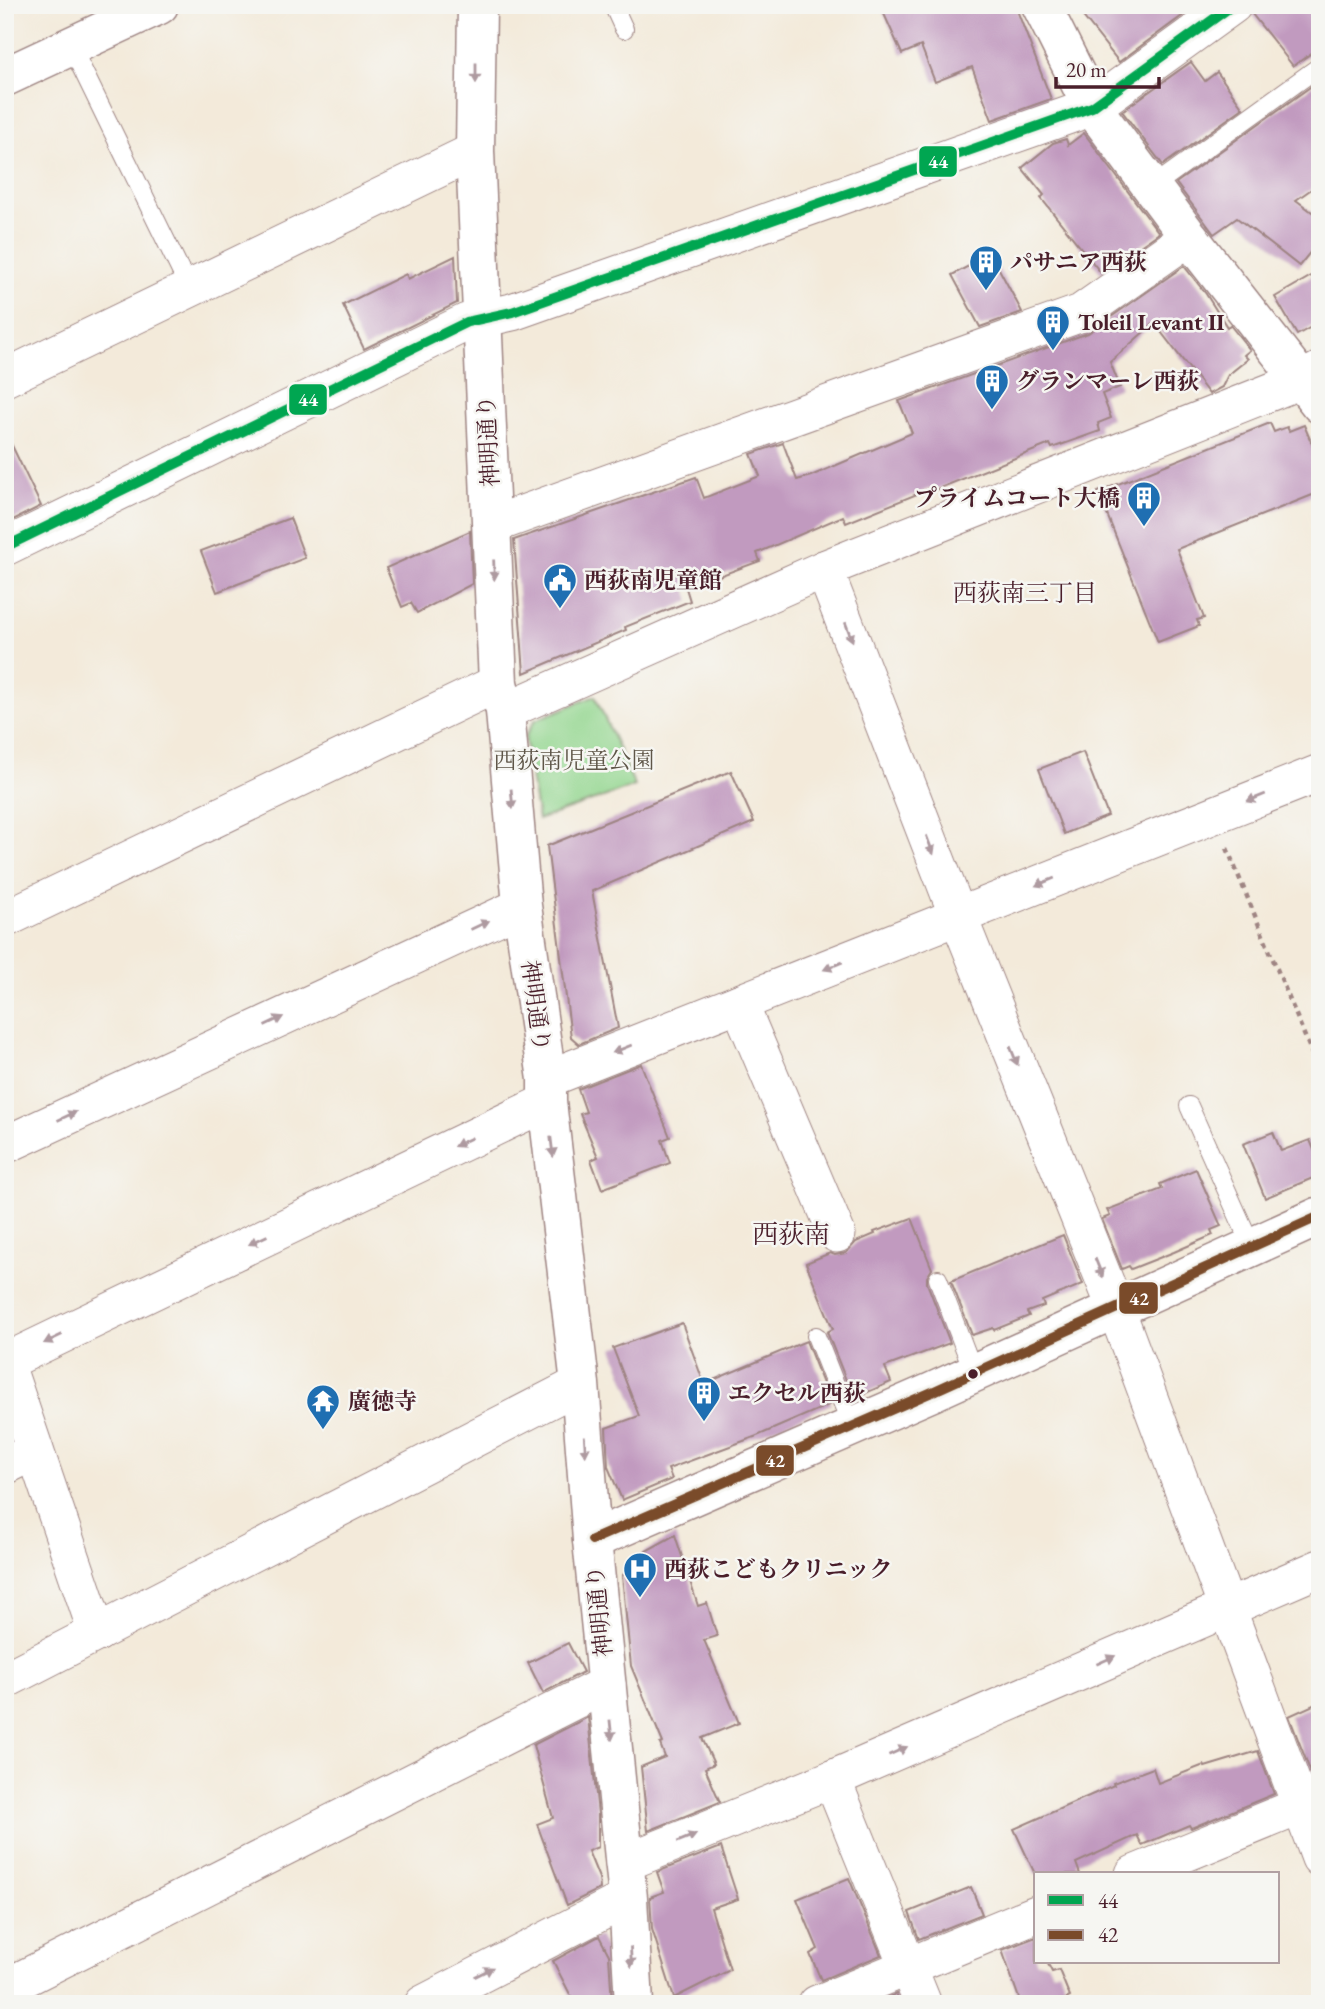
<svg xmlns="http://www.w3.org/2000/svg" width="1325" height="2009" font-family="'EB Garamond','Noto Serif JP',serif">
  <style>
    .green { fill: #91d58d; stroke: #6e7a5c; stroke-width: 2 }
    .building { fill: #c19abf }
    .lines { fill: none; stroke-linecap: round; stroke-linejoin: round }
    .service-casing { stroke: #9e8482; stroke-width: 20 }
    .minor-casing { stroke: #9e8482; stroke-width: 39 }
    .tertiary-casing { stroke: #9e8482; stroke-width: 41 }
    .path { stroke: #9e8482; stroke-width: 4.5; stroke-dasharray: 5 5; stroke-linecap: butt }
    .service { stroke: #fff; stroke-width: 18 }
    .minor { stroke: #fff; stroke-width: 37 }
    .tertiary { stroke: #fff; stroke-width: 38 }
    .bus-1-casing { stroke: #f6f6f2; stroke-width: 16 }
    .bus-2-casing { stroke: #f6f6f2; stroke-width: 16 }
    .bus-1 { stroke: #00a651; stroke-width: 10 }
    .bus-2 { stroke: #7a4b2a; stroke-width: 10 }
    .oneway { fill: #ae9aa0 }
    .bus-dot { fill: #4a1f2b; stroke: #f6f6f2; stroke-width: 2.5 }
    .labels { text-anchor: middle; stroke-width: 5; stroke-linejoin: round; paint-order: stroke }
    .poi-label { font-size: 23px; font-weight: bold; fill: #4a1f2b; stroke: #f6f6f2; text-anchor: start }
    .street-label { font-size: 23px; fill: #4a1f2b; stroke: #f6f6f2 }
    .park-label { font-size: 23px; fill: #5f5648; stroke: #f6f6f2 }
    .neighbourhood-label { font-size: 24px; fill: #4a1f2b; stroke: #f6f6f2 }
    .quarter-label { font-size: 26px; fill: #4a1f2b; stroke: #f6f6f2 }
    .line-badge { stroke: #f6f6f2; stroke-width: 2.5 }
    .badge-label { font-size: 19px; text-anchor: middle; font-weight: bold; fill: #fff }
  </style>
  <rect width="100%" height="100%" fill="#f6f6f2"/>
  <filter id="ink" filterUnits="userSpaceOnUse"><feTurbulence type="fractalNoise" baseFrequency=".0143" numOctaves="2"/><feDisplacementMap in="SourceGraphic" scale="14" xChannelSelector="R" yChannelSelector="G"/><feConvolveMatrix kernelMatrix="1 2 1 2 8 2 1 2 1" color-interpolation-filters="sRGB"/></filter>
  <filter id="wash" filterUnits="userSpaceOnUse"><feTurbulence type="fractalNoise" baseFrequency=".00686" numOctaves="4" result="noise"/><feDisplacementMap in="SourceGraphic" scale="28" xChannelSelector="R" yChannelSelector="G"/><feGaussianBlur stdDeviation="1.57" result="paint"/><feColorMatrix in="noise" values="0 0 0 0 0 0 0 0 0 0 0 0 0 0 0 0 0 1.4 0 .05"/><feComposite in="paint" operator="in"/></filter>
  <g filter="url(#wash)">
    <rect width="100%" height="100%" fill="#f3eada"/>
    <polygon class="green" points="595,696 635,786 538,820 525,737 535,720"/>
    <g id="blocks">
      <g class="building">
        <polygon points="880,5 1015,5 1051,99 992,120 972,67 935,82 921,46 902,54"/>
        <polygon points="1074,5 1197,5 1119,62"/>
        <polygon points="1254,5 1320,5 1320,47 1293,66 1252,14"/>
        <polygon points="1191,62 1205,81 1217,72 1243,108 1163,165 1122,111"/>
        <polygon points="1320,80 1320,183 1296,200 1320,218 1320,240 1299,266 1237,218 1214,234 1176,183"/>
        <polygon points="1084,133 1159,233 1101,273 1041,198 1044,195 1022,168 1053,143 1066,139 1068,145"/>
        <polygon points="991,254 1022,312 980,327 952,275"/>
        <polygon points="455,256 457,303 364,349 343,305 406,274 408,279"/>
        <polygon points="1184,266 1206,294 1227,327 1230,325 1250,350 1244,355 1248,359 1228,375 1222,387 1209,394 1154,323 1110,362 1120,387 1102,394 1111,418 1098,423 1100,431 1052,448 1050,444 935,490 934,487 846,523 843,516 757,553 760,561 686,588 690,601 625,627 626,630 524,673 514,540 696,477 704,498 760,476 751,454 783,443 797,480 811,476 912,433 899,401 1088,333"/>
        <polygon points="1320,271 1320,322 1297,335 1275,297"/>
        <polygon points="1270,423 1274,432 1287,427 1289,431 1304,425 1320,463 1320,492 1177,549 1204,618 1197,620 1199,626 1158,642 1098,492"/>
        <polygon points="5,431 41,506 5,524"/>
        <polygon points="290,518 305,558 217,592 201,551"/>
        <polygon points="470,531 472,584 417,613 411,603 402,607 386,568"/>
        <polygon points="1083,752 1108,816 1064,834 1039,769"/>
        <polygon points="731,771 754,822 592,891 618,1028 579,1044 571,1037 547,846"/>
        <polygon points="641,1064 670,1137 662,1140 670,1163 602,1189 591,1160 598,1157 580,1114 586,1112 578,1089"/>
        <polygon points="1273,1132 1281,1151 1310,1140 1320,1164 1320,1175 1265,1198 1243,1144"/>
        <polygon points="1196,1169 1221,1226 1211,1230 1213,1235 1174,1252 1131,1269 1129,1266 1122,1269 1102,1219 1110,1216 1107,1210 1162,1189 1160,1184"/>
        <polygon points="912,1218 932,1269 927,1277 927,1283 950,1343 885,1367 891,1382 861,1395 860,1392 852,1395 827,1332 833,1329 806,1263 830,1253 835,1255 846,1253 856,1242 875,1234 874,1232"/>
        <polygon points="1063,1235 1083,1284 1042,1301 1044,1306 1027,1312 1029,1316 994,1330 993,1328 972,1335 951,1281"/>
        <polygon points="682,1323 704,1384 806,1341 831,1404 757,1436 668,1469 672,1479 622,1500 608,1467 606,1428 639,1416 613,1348"/>
        <polygon points="675,1535 698,1606 707,1603 717,1636 704,1640 739,1723 702,1738 714,1764 705,1768 720,1802 648,1831 641,1767 665,1757 660,1744 663,1743 631,1666 622,1576 646,1551"/>
        <polygon points="568,1643 583,1672 543,1693 528,1663"/>
        <polygon points="1320,1702 1320,1777 1313,1778 1289,1716"/>
        <polygon points="588,1717 598,1814 598,1847 588,1851 599,1878 600,1889 567,1905 537,1824 553,1818 533,1745"/>
        <polygon points="1258,1751 1274,1794 1191,1828 1189,1825 1142,1845 1137,1835 1076,1863 1080,1874 1035,1874 1014,1829 1114,1785 1113,1783 1153,1768 1158,1783 1204,1765 1205,1767"/>
        <polygon points="721,1847 738,1899 711,1908 730,1970 674,1998 652,1929 650,1897 664,1892 657,1872"/>
        <polygon points="849,1878 881,1955 821,1980 810,1954 818,1949 797,1899"/>
        <polygon points="971,1887 982,1914 919,1939 909,1912"/>
        <polygon points="599,1936 609,1955 612,2004 575,2004 553,1961"/>
        <polygon points="1036,1937 1036,1962 1047,1962 1052,1972 1059,1970 1070,1997 1056,2004 1021,2004 1002,1950"/>
        <polygon points="896,1994 900,2004 873,2004"/>
      </g>
    </g>
  </g>
  <g filter="url(#ink)">
    <use href="#blocks" fill-opacity="0" stroke="#9e8482" stroke-width="2"/>
    <g class="lines">
      <g class="service-casing">
        <g id="service">
          <polyline points="613,5 624,29"/>
          <polyline points="71,46 190,290"/>
          <polyline points="1152,187 1320,66"/>
          <polyline points="1189,1106 1252,1247"/>
          <polyline points="938,1279 974,1373"/>
          <polyline points="816,1336 852,1427"/>
        </g>
      </g>
      <g class="minor-casing">
        <g id="minor">
          <polyline points="5,378 475,151"/>
          <polyline points="492,525 1081,313 1189,237"/>
          <polyline points="5,547 467,322 512,312 1092,107 1233,5"/>
          <polyline points="824,569 958,916 1116,1309 1320,1858"/>
          <polyline points="505,711 824,569 1301,380 1320,370"/>
          <polyline points="5,919 498,683"/>
          <polyline points="739,1003 837,1234"/>
          <polyline points="547,1079 1320,773"/>
          <polyline points="5,1145 522,906"/>
          <polyline points="5,1362 547,1102"/>
          <polyline points="5,1362 97,1633"/>
          <polyline points="5,1466 35,1451"/>
          <polyline points="5,1680 580,1384"/>
          <polyline points="832,1779 923,2004"/>
          <polyline points="624,1863 832,1779 1320,1568"/>
          <polyline points="1134,1874 1320,1798"/>
          <polyline points="5,1988 607,1684"/>
          <polyline points="423,2004 628,1898"/>
          <polyline points="817,2004 1036,1914"/>
        </g>
      </g>
      <g class="tertiary-casing">
        <g id="tertiary">
          <polyline points="477,5 475,151 498,683 505,711 522,906 547,1079 547,1102 580,1384 592,1540 628,1898 634,2004"/>
          <polyline points="1041,5 1092,107 1189,237 1320,404"/>
          <polyline points="5,77 159,5"/>
          <polyline points="592,1540 932,1392 1320,1216"/>
        </g>
      </g>
      <polyline class="path" points="1227,848 1320,1073"/>
      <use href="#service" class="service"/>
      <use href="#minor" class="minor"/>
      <use href="#tertiary" class="tertiary"/>
      <g class="bus-1-casing">
        <polyline id="bus-1" points="5,547 467,322 512,312 1092,107 1233,5"/>
      </g>
      <g class="bus-2-casing">
        <polyline id="bus-2" points="592,1540 932,1392 1320,1216"/>
      </g>
      <use href="#bus-1" class="bus-1"/>
      <use href="#bus-2" class="bus-2"/>
    </g>
    <defs><path id="oneway-solid" d="M-6-.8H1V-3.2L6.5 0L1 3.2V.8H-6Z" transform="scale(1.75)"/></defs>
    <g class="oneway">
      <use href="#oneway-solid" transform="translate(476 73) rotate(90)"/>
      <use href="#oneway-solid" transform="translate(494 570) rotate(88)"/>
      <use href="#oneway-solid" transform="translate(849 632) rotate(69)"/>
      <use href="#oneway-solid" transform="translate(1256 798) rotate(158)"/>
      <use href="#oneway-solid" transform="translate(512 799) rotate(85)"/>
      <use href="#oneway-solid" transform="translate(930 845) rotate(69)"/>
      <use href="#oneway-solid" transform="translate(1045 882) rotate(158)"/>
      <use href="#oneway-solid" transform="translate(480 925) rotate(-25)"/>
      <use href="#oneway-solid" transform="translate(833 966) rotate(158)"/>
      <use href="#oneway-solid" transform="translate(274 1021) rotate(-25)"/>
      <use href="#oneway-solid" transform="translate(622 1049) rotate(158)"/>
      <use href="#oneway-solid" transform="translate(1014 1056) rotate(68)"/>
      <use href="#oneway-solid" transform="translate(67 1116) rotate(-25)"/>
      <use href="#oneway-solid" transform="translate(463 1142) rotate(154)"/>
      <use href="#oneway-solid" transform="translate(552 1147) rotate(83)"/>
      <use href="#oneway-solid" transform="translate(258 1240) rotate(154)"/>
      <use href="#oneway-solid" transform="translate(1099 1268) rotate(68)"/>
      <use href="#oneway-solid" transform="translate(53 1339) rotate(154)"/>
      <use href="#oneway-solid" transform="translate(585 1446) rotate(86)"/>
      <use href="#oneway-solid" transform="translate(1106 1660) rotate(-24)"/>
      <use href="#oneway-solid" transform="translate(611 1730) rotate(84)"/>
      <use href="#oneway-solid" transform="translate(898 1751) rotate(-24)"/>
      <use href="#oneway-solid" transform="translate(687 1838) rotate(-22)"/>
      <use href="#oneway-solid" transform="translate(631 1957) rotate(87)"/>
      <use href="#oneway-solid" transform="translate(484 1972) rotate(-27)"/>
    </g>
  </g>
  <defs>
    <g id="building-pin" transform="scale(1.75)"><path d="M0 17L-7.5 6A9.5 9.5 0 1 1 7.5 6Z" fill="#1f6fb2" stroke="#f6f6f2"/><path d="M-4-6H4V6H1V3H-1V6H-4ZM-2.5-4.3h1.7v1.8h-1.7ZM.8-4.3h1.7v1.8H.8ZM-2.5-1h1.7V.8h-1.7ZM.8-1h1.7V.8H.8Z" fill="#fff"/></g>
    <g id="civic-pin" transform="scale(1.75)"><path d="M0 17L-7.5 6A9.5 9.5 0 1 1 7.5 6Z" fill="#1f6fb2" stroke="#f6f6f2"/><path d="M-.6-6.5H3V-4.5H.6V-3L4-1V1h2V6H-6V1h2V-1L-.6-3ZM-1.2 2.5V6h2.4V2.5Z" fill="#fff"/></g>
    <g id="temple-pin" transform="scale(1.75)"><path d="M0 17L-7.5 6A9.5 9.5 0 1 1 7.5 6Z" fill="#1f6fb2" stroke="#f6f6f2"/><path d="M0-6L5-2H3V0L6.5 2.5H4V6H1.5V3h-3V6H-4V2.5H-6.5L-3 0V-2H-5Z" fill="#fff"/></g>
    <g id="hospital-pin" transform="scale(1.75)"><path d="M0 17L-7.5 6A9.5 9.5 0 1 1 7.5 6Z" fill="#1f6fb2" stroke="#f6f6f2"/><path d="M-5-5h3v3.5h4V-5h3V5h-3V1.5h-4V5h-3Z" fill="#fff"/></g>
  </defs>
  <g fill-rule="evenodd">
    <use href="#building-pin" x="986" y="262"/>
    <use href="#building-pin" x="1053" y="322"/>
    <use href="#building-pin" x="992" y="381"/>
    <use href="#building-pin" x="1144" y="498"/>
    <use href="#civic-pin" x="560" y="580"/>
    <use href="#building-pin" x="704" y="1393"/>
    <use href="#temple-pin" x="323" y="1401"/>
    <use href="#hospital-pin" x="640" y="1569"/>
  </g>
  <circle class="bus-dot" cx="973" cy="1374" r="6"/>
  <g class="labels">
    <g class="poi-label">
      <text x="1010" y="270">パサニア西荻</text>
      <text x="1078" y="330">Toleil Levant Ⅱ</text>
      <text x="1016" y="389">グランマーレ西荻</text>
      <text x="1120" y="506" text-anchor="end">プライムコート大橋</text>
      <text x="584" y="588">西荻南児童館</text>
      <text x="728" y="1401">エクセル西荻</text>
      <text x="348" y="1409">廣徳寺</text>
      <text x="664" y="1577">西荻こどもクリニック</text>
    </g>
    <g class="street-label">
      <text transform="translate(488 441) rotate(-93)" y="8">神明通り</text>
      <text transform="translate(536 1006) rotate(82)" y="8">神明通り</text>
      <text transform="translate(599 1611) rotate(-96)" y="8">神明通り</text>
    </g>
    <g class="park-label">
      <text x="574" y="768">西荻南児童公園</text>
    </g>
    <g class="neighbourhood-label">
      <text x="1025" y="601">西荻南三丁目</text>
    </g>
    <g class="quarter-label">
      <text x="791" y="1243">西荻南</text>
    </g>
  </g>
  <g class="line-badge">
    <rect x="918" y="145" width="40" height="33" rx="7" fill="#00a651"/>
    <rect x="288" y="383" width="40" height="33" rx="7" fill="#00a651"/>
    <rect x="1118" y="1281" width="41" height="34" rx="7" fill="#7a4b2a"/>
    <rect x="755" y="1444" width="40" height="33" rx="7" fill="#7a4b2a"/>
  </g>
  <g class="badge-label">
    <text x="938" y="168">44</text>
    <text x="308" y="406">44</text>
    <text x="1139" y="1305">42</text>
    <text x="775" y="1467">42</text>
  </g>
  <rect width="1325" height="2009" fill="none" stroke="#f6f6f2" stroke-width="28"/>
  <rect x="1034" y="1872" width="245" height="91" fill="#f6f6f2" stroke="#b1a0a2" stroke-width="2"/>
  <rect x="1048" y="1895" width="35" height="10" fill="#00a651" stroke="#b1a0a2" stroke-width="2"/>
  <text x="1098" y="1908" font-size="21" fill="#4a1f2b">44</text>
  <rect x="1048" y="1930" width="35" height="10" fill="#7a4b2a" stroke="#b1a0a2" stroke-width="2"/>
  <text x="1098" y="1942" font-size="21" fill="#4a1f2b">42</text>
  <path d="M1056 77v10h103v-10" fill="none" stroke="#4a1f2b" stroke-width="3.5"/>
  <text x="1066" y="77" font-size="21" fill="#4a1f2b" stroke="#f6f6f2" stroke-width="5" paint-order="stroke">20 m</text>
</svg>
